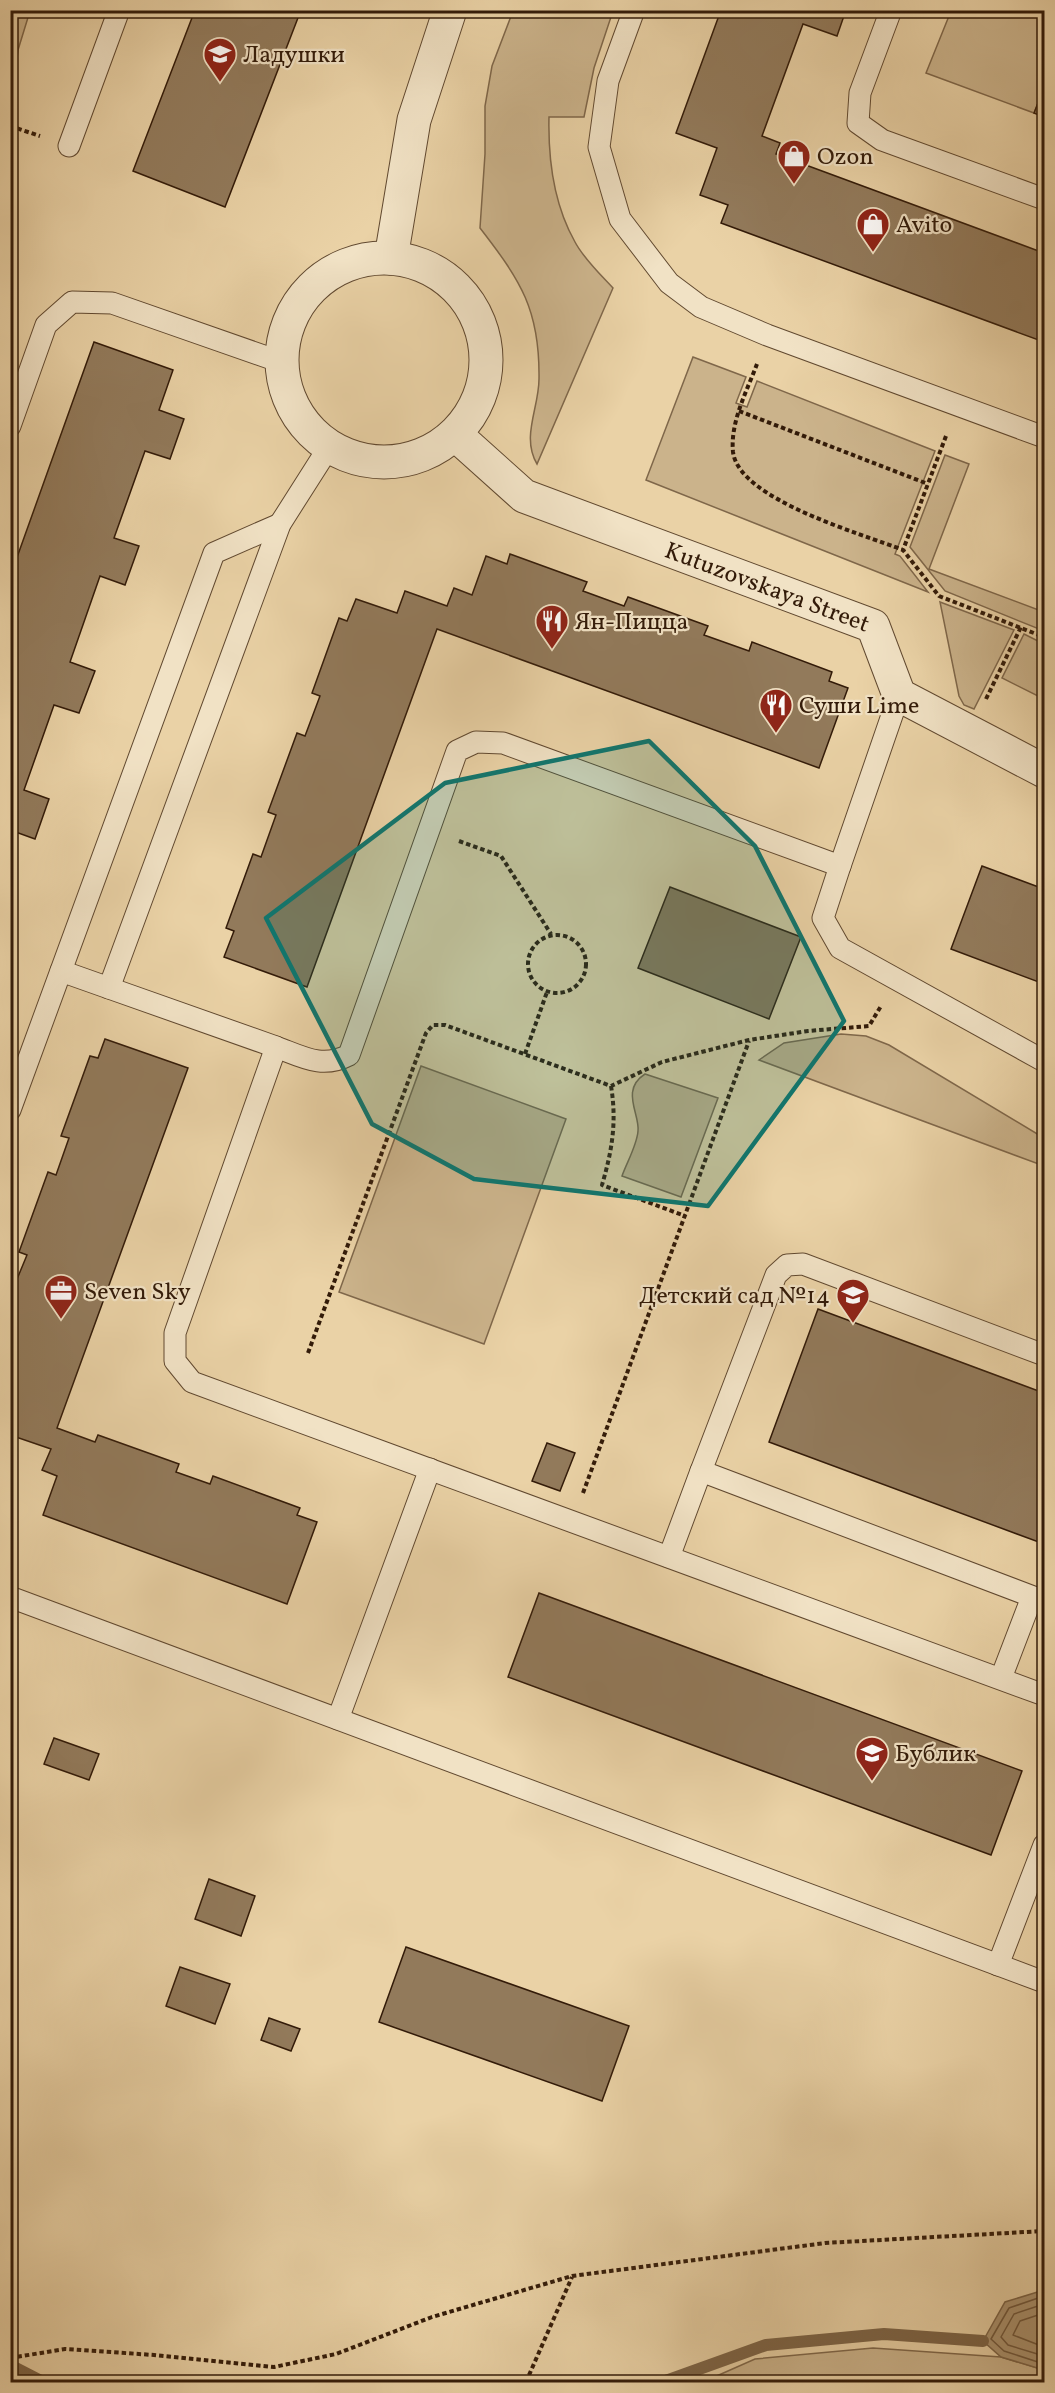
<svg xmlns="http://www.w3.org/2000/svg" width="1055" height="2393" font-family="Vollkorn,serif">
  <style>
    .green { fill: #cbb38b; stroke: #7f674a; stroke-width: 1.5 }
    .water { fill: #ac9471; stroke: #7c6447; stroke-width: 1.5 }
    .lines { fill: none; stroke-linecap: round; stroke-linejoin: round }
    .shore { stroke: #70583d; stroke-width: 1.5 }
    .stream { stroke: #7c6447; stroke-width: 12 }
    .building { fill: #927a5b; stroke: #331b09; stroke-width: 1.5 }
    .service-casing { stroke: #614930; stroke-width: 23 }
    .minor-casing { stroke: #614930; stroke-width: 35 }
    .tertiary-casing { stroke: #614930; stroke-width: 35 }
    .path { stroke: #331b09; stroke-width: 4; stroke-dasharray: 4.5 3; stroke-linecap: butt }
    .service { stroke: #f1e2c5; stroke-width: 21 }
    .minor { stroke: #f1e2c5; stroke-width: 33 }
    .tertiary { stroke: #f1e2c5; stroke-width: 33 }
    .marked { fill: #0f766e; fill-opacity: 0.2; stroke: #0f766e; stroke-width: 4.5; stroke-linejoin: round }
    .labels { text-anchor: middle; stroke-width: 4.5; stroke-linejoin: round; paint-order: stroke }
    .poi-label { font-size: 24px; fill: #331b09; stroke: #f1e2c5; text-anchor: start }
    .street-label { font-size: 24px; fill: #331b09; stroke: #f1e2c5 }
  </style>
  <rect width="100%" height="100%" fill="#ead2a6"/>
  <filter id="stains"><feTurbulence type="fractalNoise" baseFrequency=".00333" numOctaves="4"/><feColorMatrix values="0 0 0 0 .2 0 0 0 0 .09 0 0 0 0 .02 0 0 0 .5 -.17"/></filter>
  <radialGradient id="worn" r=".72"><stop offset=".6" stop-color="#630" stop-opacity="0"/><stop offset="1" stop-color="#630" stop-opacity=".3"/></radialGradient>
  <g class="green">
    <polygon points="11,10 30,11 18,50 11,109"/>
    <path d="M513 11H606L611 17 594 68 584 117H549C548 160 553 203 575 242 584 259 600 274 613 288L537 464C521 437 539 408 539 379 540 310 521 281 480 228L485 154V106L492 66Z"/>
    <polygon points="951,11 1044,11 1044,88 1034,113 926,73"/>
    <polygon points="693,357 746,377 736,403 747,407 757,381 935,451 895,554 900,556 928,592 646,480"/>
    <polygon points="945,455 969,464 929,569 1044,612 1044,631 945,591 910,547"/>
    <polygon points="940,602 1014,630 974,709 964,705 959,696"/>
    <polygon points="1024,634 1044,644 1044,699 1002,678"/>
    <polygon points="841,1034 866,1036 889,1045 1044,1138 1044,1166 759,1060 784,1043"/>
    <polygon points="421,1066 566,1119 484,1344 339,1292"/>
    <path d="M645 1074 718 1098 681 1197 622 1176C627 1162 637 1145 638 1131 640 1114 620 1090 645 1074Z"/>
    <polygon points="873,2348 1001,2357 1044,2370 1044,2382 703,2382 755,2359"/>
  </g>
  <polygon class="water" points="1044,2290 1044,2370 1001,2357 983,2341 1005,2302"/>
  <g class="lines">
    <g class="shore">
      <polyline points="1044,2296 1009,2308 991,2339 1004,2351 1044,2364"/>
      <polyline points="1044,2304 1014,2314 1001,2337 1008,2345 1044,2356"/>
      <polyline points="1044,2313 1020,2321 1013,2335 1044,2347"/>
    </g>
    <g class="stream">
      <polyline points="10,2365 43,2382"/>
      <polyline points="663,2382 766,2345 884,2334 983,2341"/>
    </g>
  </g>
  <g class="building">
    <polygon points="195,10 301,10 225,207 133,171"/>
    <polygon points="721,10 846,10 837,36 803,24 762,136 780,143 776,154 1044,253 1044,342 721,223 728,205 700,195 717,148 676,133"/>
    <polygon points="1044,88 1044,117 1034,113"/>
    <polygon points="94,342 173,370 159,410 184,419 170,459 145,451 114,538 139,546 125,585 100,576 70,662 95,671 79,713 54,705 24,790 49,799 35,839 10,830 10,577"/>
    <polygon points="510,554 587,582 583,591 624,606 628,597 708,626 704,635 749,651 752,642 832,672 829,681 848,688 819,768 437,629 307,987 224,957 234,931 226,928 253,854 261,857 276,815 268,812 297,733 305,736 320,696 312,693 339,618 347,621 356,599 397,613 405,591 447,606 454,588 472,595 486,556 507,564"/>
    <polygon points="982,866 1044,889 1044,984 951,949"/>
    <polygon points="670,887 801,937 769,1019 638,968"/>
    <polygon points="105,1039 188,1068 57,1428 95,1442 98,1435 179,1464 176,1472 210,1484 213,1476 300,1508 297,1515 317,1522 287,1604 43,1515 57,1476 42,1470 51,1449 10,1435 10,1296 27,1255 19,1252 48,1172 56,1175 69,1138 61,1136 90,1056 98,1058"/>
    <polygon points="818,1309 1044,1393 1044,1544 769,1442"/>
    <polygon points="547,1443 575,1453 560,1491 532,1481"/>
    <polygon points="539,1593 1022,1771 991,1855 508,1677"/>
    <polygon points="54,1738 99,1754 89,1780 44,1764"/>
    <polygon points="209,1879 255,1896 241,1936 195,1919"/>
    <polygon points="406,1947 629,2026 602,2101 379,2022"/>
    <polygon points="180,1967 230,1984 215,2024 166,2006"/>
    <polygon points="269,2018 300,2029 291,2051 261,2040"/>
  </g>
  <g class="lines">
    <g class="service-casing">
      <g id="service">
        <polyline points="634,10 608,81 599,147 620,219 669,283 701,307 767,335 1044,437"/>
        <polyline points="891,10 860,93 858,123 882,140 1044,199"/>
        <polyline points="69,146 119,10"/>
        <polyline points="10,426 46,325 72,302 112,303 281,362"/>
        <polyline points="840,866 899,695"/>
        <polyline points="61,971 109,988 280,524 329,447"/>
        <polyline points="109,988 276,1047"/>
        <path d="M1044 1061 840 948 823 918 840 866 503 743 476 742 457 751 349 1055C322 1069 303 1057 276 1047L175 1333V1361L192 1382 1044 1695"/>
        <polyline points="10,1110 214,553 280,524"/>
        <polyline points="1044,1355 803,1264 787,1265 776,1275 701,1471 1044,1601"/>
        <polyline points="669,1557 701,1471"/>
        <polyline points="10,1597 1044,1982"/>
        <polyline points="1001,1678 1032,1597"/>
        <polyline points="338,1719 430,1469"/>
        <polyline points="998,1965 1044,1845"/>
      </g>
    </g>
    <g class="minor-casing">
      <g id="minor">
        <path id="s1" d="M456 435 524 496 873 626 899 695 1044 771"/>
      </g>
    </g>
    <g class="tertiary-casing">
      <g id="tertiary">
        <polyline points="391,258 414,120 450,10"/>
        <circle cx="384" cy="360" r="102"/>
      </g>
    </g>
    <g class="path">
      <polyline points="10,129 16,128 40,136"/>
      <path d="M757 364C747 391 730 422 733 452 739 500 863 534 903 550"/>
      <polyline points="739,411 928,484"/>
      <polyline points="946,436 903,550 939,596 1044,637"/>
      <polyline points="986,699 1021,627"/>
      <polyline points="459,841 501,856 551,934"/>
      <circle cx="557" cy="964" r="29"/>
      <polyline points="525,1054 547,992"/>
      <path d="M611 1086C617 1122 612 1151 602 1185L685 1216"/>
      <polyline points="308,1353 426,1033 433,1025 445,1025 611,1086 662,1062 749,1040 808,1031 869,1026 881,1006"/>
      <polyline points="583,1493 749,1041"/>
      <polyline points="10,2358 65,2349 154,2355 274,2367 336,2354 432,2317 572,2276 825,2243 1044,2231"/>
      <polyline points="526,2382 572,2277"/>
    </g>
    <use href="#service" class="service"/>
    <use href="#minor" class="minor"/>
    <use href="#tertiary" class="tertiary"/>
  </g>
  <path class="marked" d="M649 741 755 846 844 1021 708 1206 474 1179 372 1124 266 918 445 783Z"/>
  <defs>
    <g id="school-pin" transform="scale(1.725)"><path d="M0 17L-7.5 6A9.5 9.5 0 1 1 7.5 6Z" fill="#8f2418" stroke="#f1e2c5"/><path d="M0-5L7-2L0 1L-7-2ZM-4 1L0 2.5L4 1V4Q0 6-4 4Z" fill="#fff"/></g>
    <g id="shop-pin" transform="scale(1.725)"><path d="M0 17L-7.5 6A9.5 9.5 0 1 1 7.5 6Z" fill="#8f2418" stroke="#f1e2c5"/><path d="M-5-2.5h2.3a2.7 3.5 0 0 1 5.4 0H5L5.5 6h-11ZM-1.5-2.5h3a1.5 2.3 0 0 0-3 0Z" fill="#fff"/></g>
    <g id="restaurant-pin" transform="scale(1.725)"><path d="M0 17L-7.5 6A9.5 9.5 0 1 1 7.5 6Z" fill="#8f2418" stroke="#f1e2c5"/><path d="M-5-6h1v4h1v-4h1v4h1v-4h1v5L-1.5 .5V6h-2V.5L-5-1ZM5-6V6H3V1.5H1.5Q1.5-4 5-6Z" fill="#fff"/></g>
    <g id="office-pin" transform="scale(1.725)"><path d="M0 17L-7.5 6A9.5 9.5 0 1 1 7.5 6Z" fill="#8f2418" stroke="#f1e2c5"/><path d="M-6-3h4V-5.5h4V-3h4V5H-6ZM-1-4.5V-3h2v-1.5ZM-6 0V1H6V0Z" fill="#fff"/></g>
  </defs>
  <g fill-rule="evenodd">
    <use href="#school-pin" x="220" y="54"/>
    <use href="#shop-pin" x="794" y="156"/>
    <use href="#shop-pin" x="873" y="224"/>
    <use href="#restaurant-pin" x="552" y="621"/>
    <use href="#restaurant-pin" x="776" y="705"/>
    <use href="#office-pin" x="61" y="1291"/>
    <use href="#school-pin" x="853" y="1295"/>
    <use href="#school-pin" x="872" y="1753"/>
  </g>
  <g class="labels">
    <g class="poi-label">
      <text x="243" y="62">Ладушки</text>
      <text x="817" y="164">Ozon</text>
      <text x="896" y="232">Avito</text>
      <text x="575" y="629">Ян-Пицца</text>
      <text x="799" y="713">Суши Lime</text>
      <text x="84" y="1299">Seven Sky</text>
      <text x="830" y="1303" text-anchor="end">Детский сад №14</text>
      <text x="895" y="1761">Бублик</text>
    </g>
    <g class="street-label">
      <text dy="8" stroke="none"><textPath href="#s1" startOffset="351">Kutuzovskaya Street</textPath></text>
    </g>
  </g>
  <rect width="1055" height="2393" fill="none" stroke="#ead2a6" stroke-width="36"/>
  <rect x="12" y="12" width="1031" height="2369" fill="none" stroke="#331b09" stroke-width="3"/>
  <rect x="18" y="18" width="1019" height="2357" fill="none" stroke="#331b09" stroke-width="1.5"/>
  <rect width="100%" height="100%" filter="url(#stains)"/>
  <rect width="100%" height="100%" fill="url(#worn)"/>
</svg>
